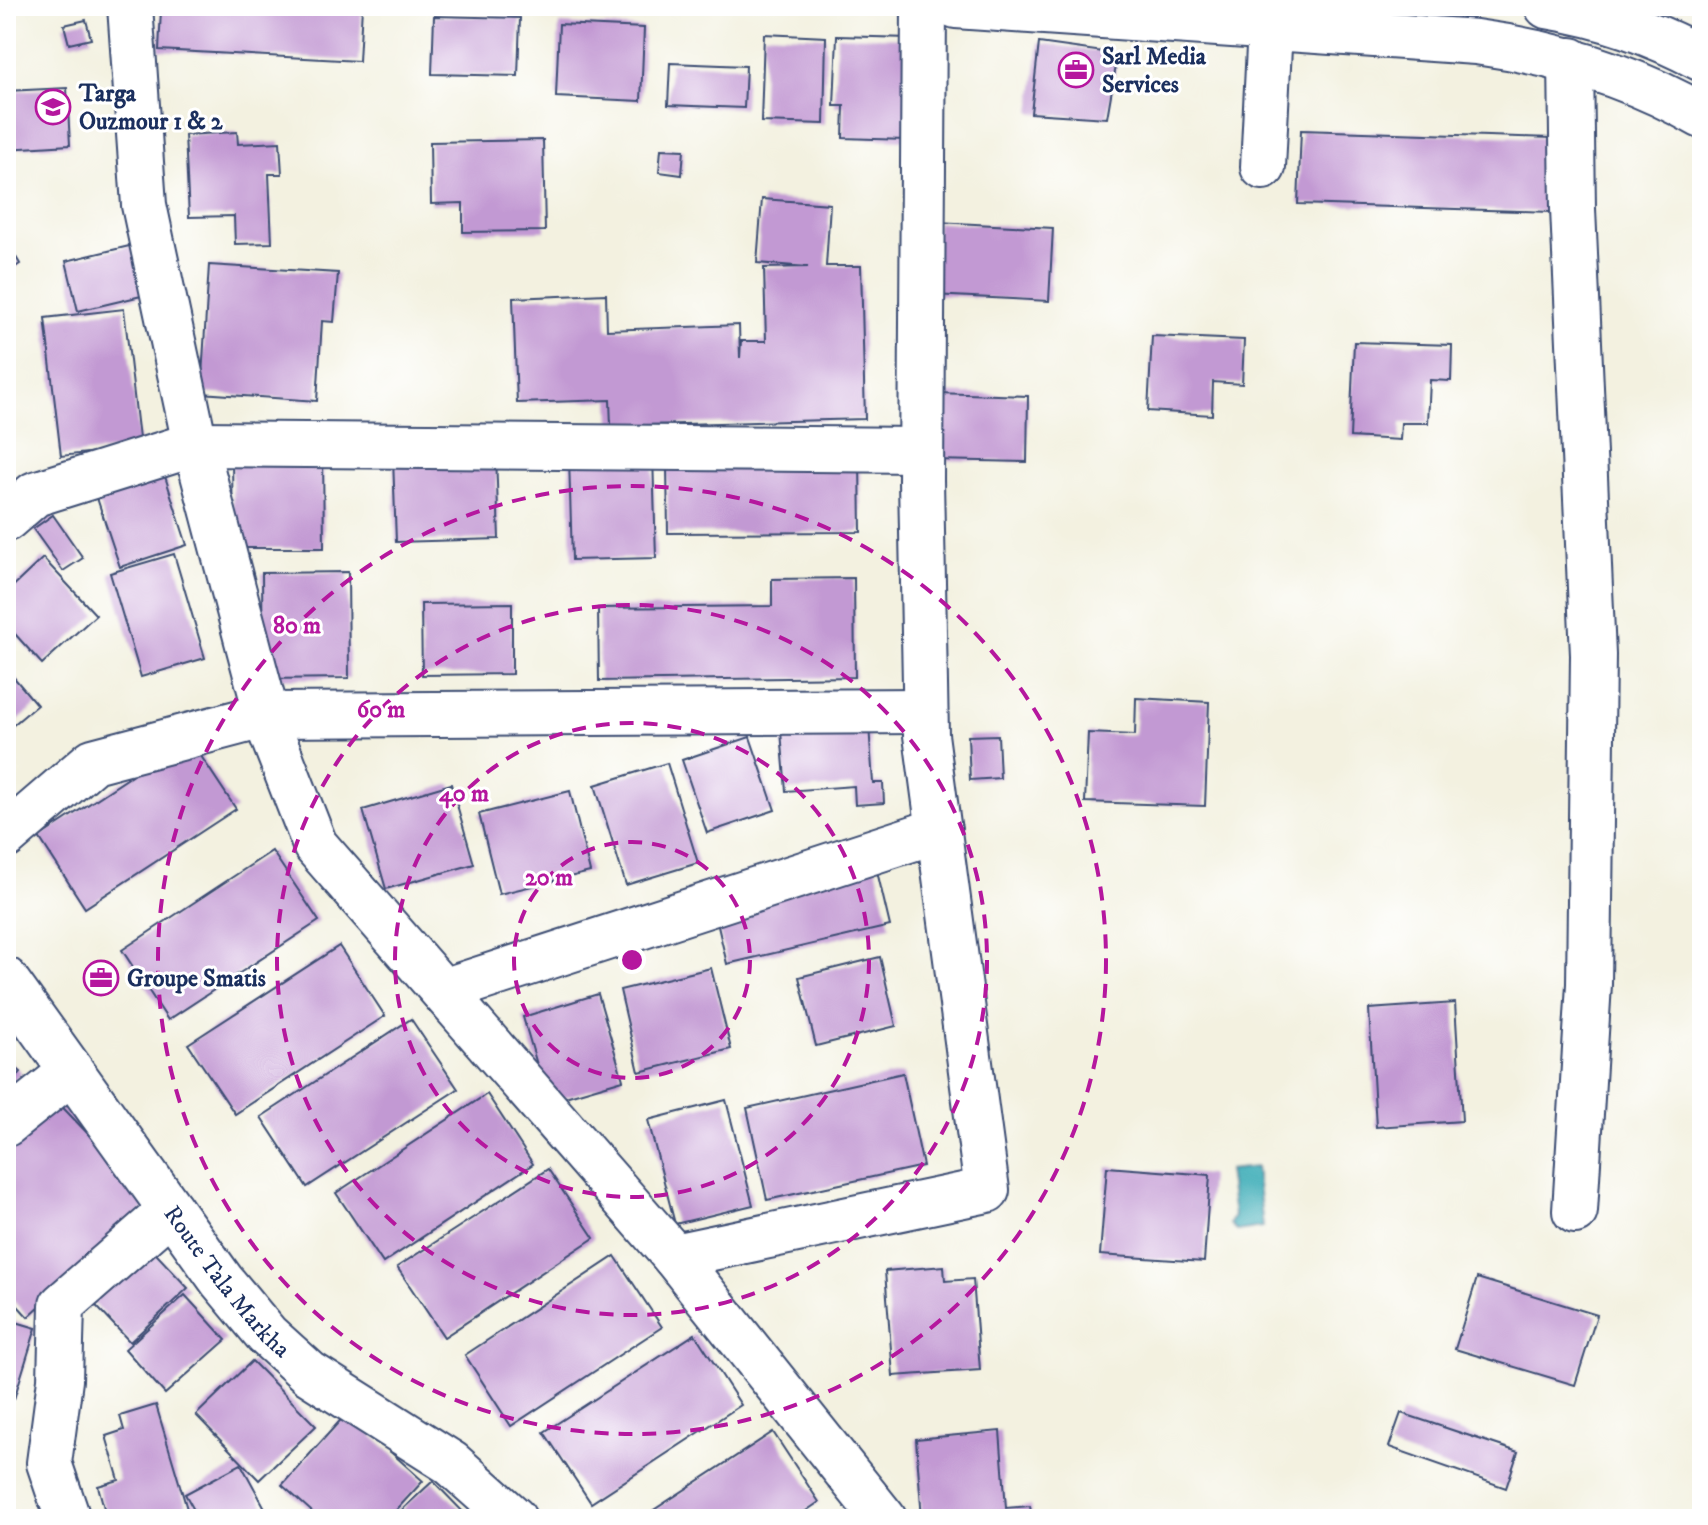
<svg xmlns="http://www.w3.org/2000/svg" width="1708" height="1525" font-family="'IM FELL DW Pica',serif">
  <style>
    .water { fill: #39aab5; stroke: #2a6c8a; stroke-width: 2 }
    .building { fill: #c299d3 }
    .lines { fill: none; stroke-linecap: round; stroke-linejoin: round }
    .minor-casing { stroke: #3b4c72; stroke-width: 48 }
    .minor { stroke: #fff; stroke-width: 44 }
    .ring { fill: none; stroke: #b5179e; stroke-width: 4; stroke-dasharray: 14 10 }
    .labels { text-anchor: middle; stroke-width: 6; stroke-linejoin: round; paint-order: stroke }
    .poi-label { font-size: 24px; font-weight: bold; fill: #1b2f5e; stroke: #fff; text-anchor: start }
    .street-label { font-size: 24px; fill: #1b2f5e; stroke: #fff }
    .centre { fill: #b5179e; stroke: #fff; stroke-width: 4 }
    .ring-label { font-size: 24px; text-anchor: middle; font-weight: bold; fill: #b5179e; stroke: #fff; stroke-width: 6; stroke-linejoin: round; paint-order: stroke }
  </style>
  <rect width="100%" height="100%" fill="#fff"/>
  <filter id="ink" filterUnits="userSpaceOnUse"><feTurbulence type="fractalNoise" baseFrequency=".0125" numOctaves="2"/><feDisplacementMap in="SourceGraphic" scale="16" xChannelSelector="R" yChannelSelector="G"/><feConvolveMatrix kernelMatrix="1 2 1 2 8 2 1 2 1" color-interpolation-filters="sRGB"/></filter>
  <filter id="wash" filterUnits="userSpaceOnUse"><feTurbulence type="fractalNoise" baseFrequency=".006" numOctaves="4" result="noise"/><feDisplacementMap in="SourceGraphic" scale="32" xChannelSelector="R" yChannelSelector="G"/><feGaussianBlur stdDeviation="1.8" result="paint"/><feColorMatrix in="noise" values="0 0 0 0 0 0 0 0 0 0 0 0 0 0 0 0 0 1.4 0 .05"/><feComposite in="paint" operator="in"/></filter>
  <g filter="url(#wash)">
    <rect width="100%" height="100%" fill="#f3f1e0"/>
    <polygon class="water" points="1256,1167 1263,1227 1237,1231 1230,1224 1234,1216 1228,1170"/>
    <g id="blocks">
      <g class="building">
        <polygon points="195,6 362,6 359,61 159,50 161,10 195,12"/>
        <polygon points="434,16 520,18 518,76 432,74"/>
        <polygon points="86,20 91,39 69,44 64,25"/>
        <polygon points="559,24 644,28 641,101 556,97"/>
        <polygon points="764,34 826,37 824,124 761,122"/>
        <polygon points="837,36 910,38 906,140 843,138 844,106 834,106"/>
        <polygon points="1039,43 1118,54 1107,118 1031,113"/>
        <polygon points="670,63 746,66 744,108 668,105"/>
        <polygon points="67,88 70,145 6,149 6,91"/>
        <polygon points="1301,130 1553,138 1551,212 1298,204"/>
        <polygon points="237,132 238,144 280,142 282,174 269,174 272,243 235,244 234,216 189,217 185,135"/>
        <polygon points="543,140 545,231 463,232 463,203 431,204 430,142"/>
        <polygon points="661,149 684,150 682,175 659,172"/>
        <polygon points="762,199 830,204 826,266 861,266 865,419 611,426 610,400 517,403 513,298 606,294 607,330 739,325 740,358 741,341 766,341 764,268 808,267 757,263"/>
        <polygon points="937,222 1053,228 1049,301 933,295"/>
        <polygon points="6,240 20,264 6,273"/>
        <polygon points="142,243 154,293 78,311 66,261"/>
        <polygon points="209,265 338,273 334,322 322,321 317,401 201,393"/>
        <polygon points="124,309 140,447 61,456 45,318"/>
        <polygon points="1152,336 1244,340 1242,384 1213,382 1212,415 1148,411"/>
        <polygon points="1354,342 1452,345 1451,381 1430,380 1428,423 1401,423 1400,440 1350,437"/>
        <polygon points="936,393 1028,396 1027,462 934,460"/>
        <polygon points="323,455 324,548 233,548 232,456"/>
        <polygon points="496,455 499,539 396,542 393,458"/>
        <polygon points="653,455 656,558 572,560 569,457"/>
        <polygon points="860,462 861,532 668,533 667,464"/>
        <polygon points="162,467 187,545 120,567 94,489"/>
        <polygon points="53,515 83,558 63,571 33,529"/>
        <polygon points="174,554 205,658 141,677 110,573"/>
        <polygon points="43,558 96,615 42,664 6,624 6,593"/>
        <polygon points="348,572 349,678 263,679 262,573"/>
        <polygon points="854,578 855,677 599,681 598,608 772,606 772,579"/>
        <polygon points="512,603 512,674 422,675 421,604"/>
        <polygon points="6,668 37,705 6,731"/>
        <polygon points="1136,698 1209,702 1205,806 1085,802 1088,733 1135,735"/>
        <polygon points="869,725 873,783 883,783 884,803 855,805 854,786 786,791 781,731"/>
        <polygon points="998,735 1000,778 970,780 968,736"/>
        <polygon points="750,737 775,810 707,833 682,760"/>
        <polygon points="189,738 236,809 85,908 39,837"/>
        <polygon points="667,763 698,863 626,885 595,785"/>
        <polygon points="451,784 474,864 386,889 363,810"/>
        <polygon points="570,791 590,872 499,894 479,814"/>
        <polygon points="272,851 319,921 168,1020 122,950"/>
        <polygon points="876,867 890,926 727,964 713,905"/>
        <polygon points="339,946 385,1016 235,1114 188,1044"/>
        <polygon points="880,957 896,1026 816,1046 799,977"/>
        <polygon points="711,968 731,1049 639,1072 620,990"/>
        <polygon points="598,994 623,1080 548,1102 523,1017"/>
        <polygon points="1455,1003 1462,1121 1376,1127 1369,1009"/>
        <polygon points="411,1019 458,1089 307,1187 261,1117"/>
        <polygon points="6,1059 21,1072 6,1090"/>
        <polygon points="903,1073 923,1166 767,1200 747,1108"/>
        <polygon points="48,1092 152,1201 28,1317 6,1293 6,1131"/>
        <polygon points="487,1094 533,1164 383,1263 336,1193"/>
        <polygon points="726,1100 753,1205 675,1224 648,1120"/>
        <polygon points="1107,1167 1210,1175 1204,1262 1100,1255"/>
        <polygon points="548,1169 594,1238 444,1337 397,1267"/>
        <polygon points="143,1240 188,1288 130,1342 85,1294"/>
        <polygon points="615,1256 662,1327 511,1426 465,1355"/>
        <polygon points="944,1266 945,1281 973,1279 980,1370 893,1376 885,1271"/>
        <polygon points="1477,1278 1597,1315 1575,1385 1455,1349"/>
        <polygon points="185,1295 226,1340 165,1394 125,1349"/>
        <polygon points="6,1319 36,1328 14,1399 6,1396"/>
        <polygon points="695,1334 741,1405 591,1503 544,1432"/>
        <polygon points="252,1361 316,1426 259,1480 196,1415"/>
        <polygon points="156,1405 190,1519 107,1519 98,1486 119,1480 106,1436 124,1430 120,1416"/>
        <polygon points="347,1413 423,1481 388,1519 320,1519 282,1485"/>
        <polygon points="1401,1413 1518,1452 1506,1488 1389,1447"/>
        <polygon points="1000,1431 1006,1508 1030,1506 1032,1519 922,1519 916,1439"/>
        <polygon points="773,1432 819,1502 794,1519 640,1519"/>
        <polygon points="241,1464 271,1519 199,1519 185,1494"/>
        <polygon points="433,1481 470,1519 392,1519"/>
      </g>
    </g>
  </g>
  <g filter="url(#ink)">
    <use href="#blocks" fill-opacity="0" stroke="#3b4c72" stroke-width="2"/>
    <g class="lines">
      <g class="minor-casing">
        <g id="minor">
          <polyline points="130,6 144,205 195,444 272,735 315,845 674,1256 884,1519"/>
          <path d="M956 6 1476 42C1557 53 1631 75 1702 116"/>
          <path d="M1547 6C1603 15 1652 32 1702 59"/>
          <polyline points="1571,60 1573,209 1593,655 1589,984 1575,1211"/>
          <polyline points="1263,167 1270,27"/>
          <polyline points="6,519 35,494 195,444 921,450"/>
          <polyline points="6,836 93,761 267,715 925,711"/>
          <path id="s1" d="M6 980 222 1281 267 1335 309 1373 451 1463 514 1519"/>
          <polyline points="443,991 939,830"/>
          <polyline points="6,1124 71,1072"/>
          <polyline points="674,1256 987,1190 926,735 921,480 924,6"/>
          <polyline points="68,1519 49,1463 60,1380 62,1305 171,1210"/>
        </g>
      </g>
      <use href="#minor" class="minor"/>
    </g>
  </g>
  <g class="ring">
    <circle cx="632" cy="960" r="118"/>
    <circle cx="632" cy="960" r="237"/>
    <circle cx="632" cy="960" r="355"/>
    <circle cx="632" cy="960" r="474"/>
  </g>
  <defs>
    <g id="office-ring" transform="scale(1.8)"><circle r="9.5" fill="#fff" stroke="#b5179e" stroke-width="1.5"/><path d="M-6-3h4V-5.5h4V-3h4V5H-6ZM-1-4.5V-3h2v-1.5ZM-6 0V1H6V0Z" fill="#b5179e"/></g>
    <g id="school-ring" transform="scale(1.8)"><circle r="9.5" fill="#fff" stroke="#b5179e" stroke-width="1.5"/><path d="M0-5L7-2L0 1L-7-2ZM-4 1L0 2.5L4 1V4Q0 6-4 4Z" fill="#b5179e"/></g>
  </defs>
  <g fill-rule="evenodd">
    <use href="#office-ring" x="1076" y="70"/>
    <use href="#school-ring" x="53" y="107"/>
    <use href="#office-ring" x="101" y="978"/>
  </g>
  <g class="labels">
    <g class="poi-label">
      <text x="1102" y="64">Sarl Media<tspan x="1102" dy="28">Services</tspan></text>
      <text x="79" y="101">Targa<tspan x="79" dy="28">Ouzmour 1 &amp; 2</tspan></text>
      <text x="127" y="986">Groupe Smatis</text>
    </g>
    <g class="street-label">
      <text dy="8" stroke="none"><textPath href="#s1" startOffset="374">Route Tala Markha</textPath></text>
    </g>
  </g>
  <circle cx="632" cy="960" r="12" class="centre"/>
  <g class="ring-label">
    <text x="297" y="633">80 m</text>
    <text x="381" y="717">60 m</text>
    <text x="464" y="801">40 m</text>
    <text x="549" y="885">20 m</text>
  </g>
  <rect width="1708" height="1525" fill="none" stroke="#fff" stroke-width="32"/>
</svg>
